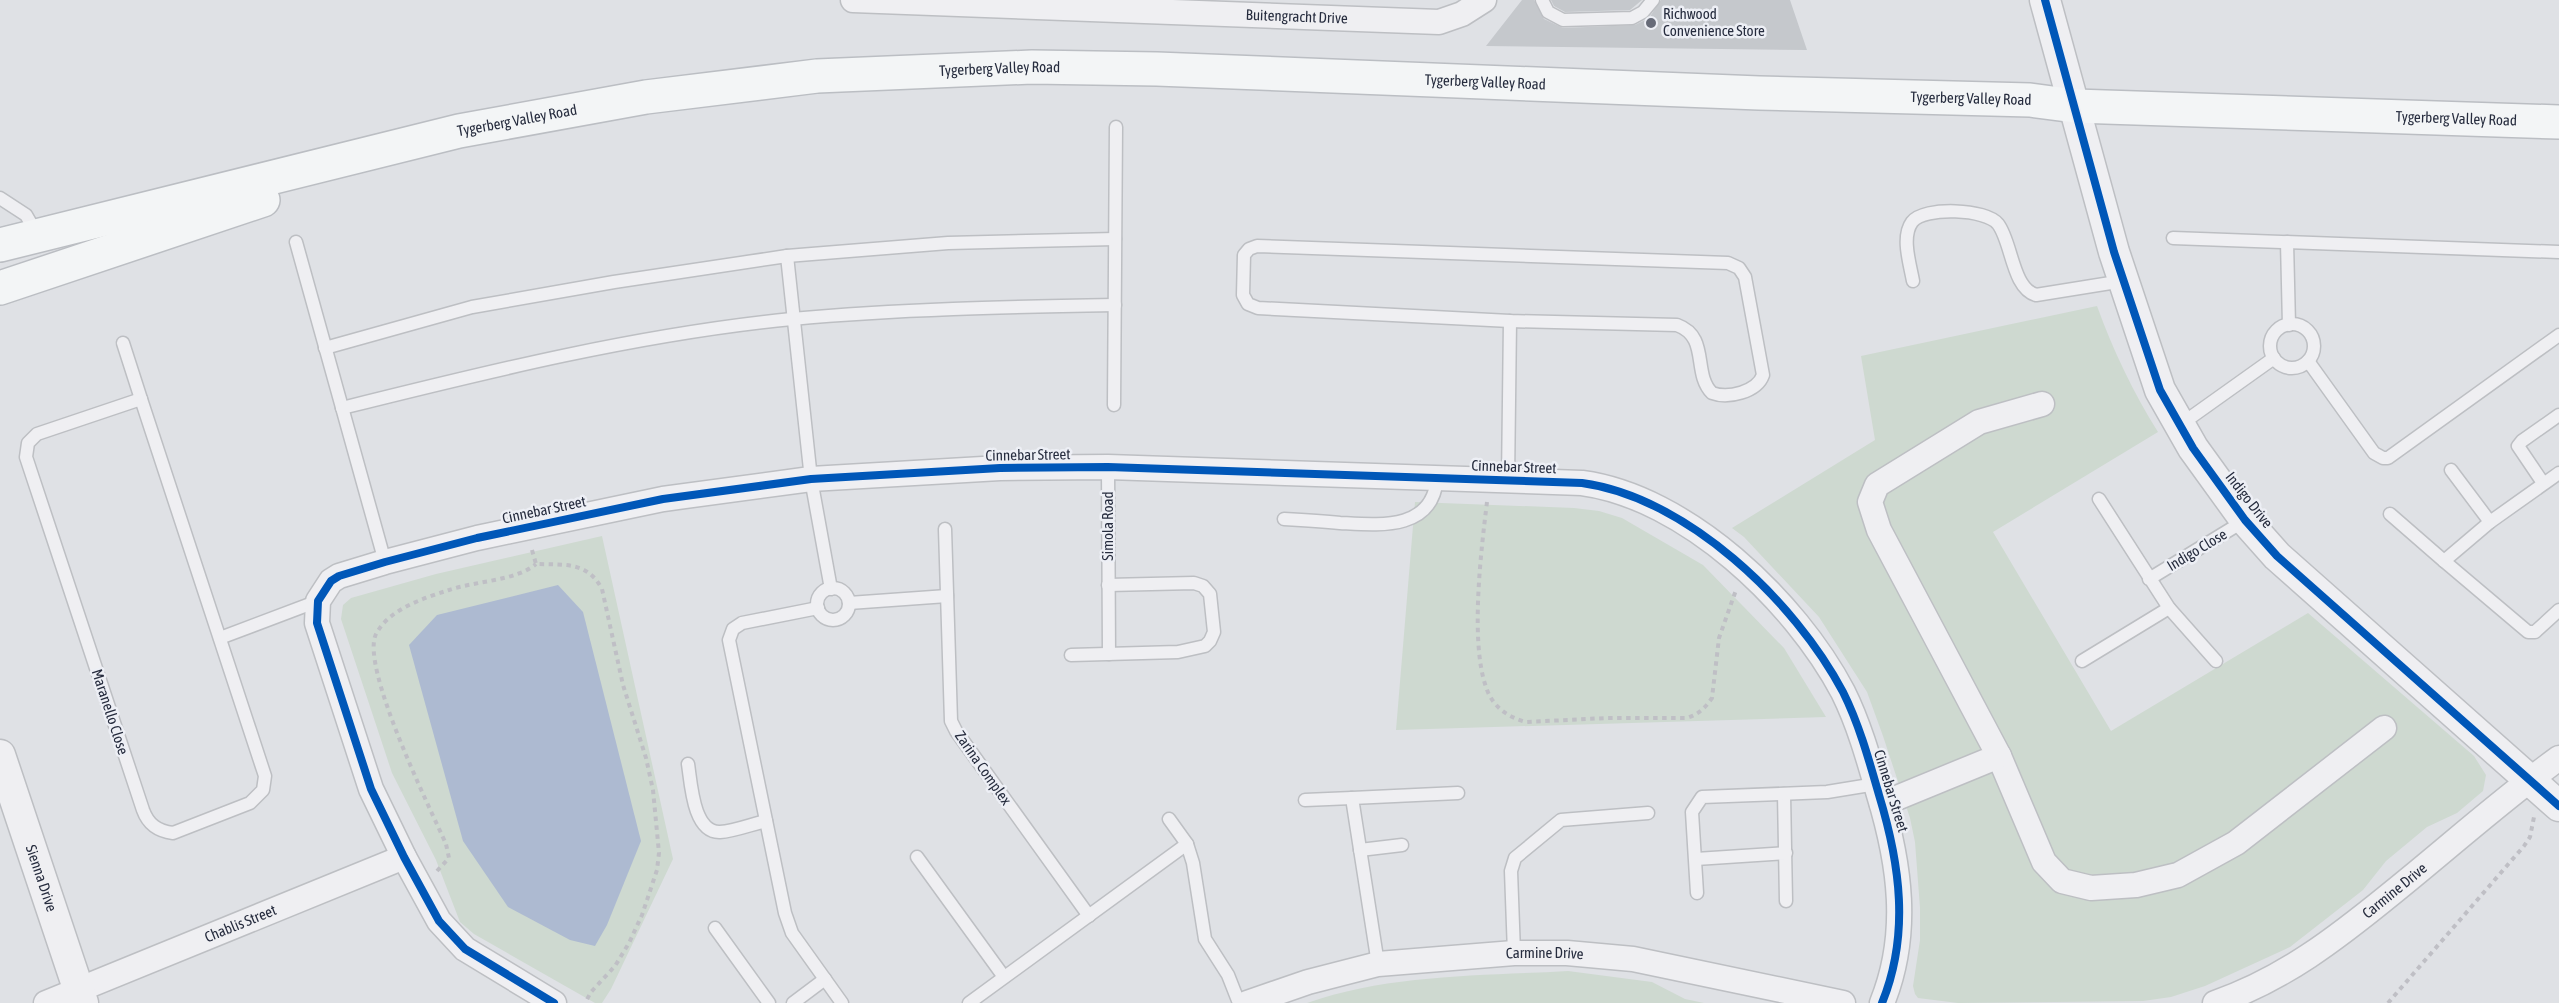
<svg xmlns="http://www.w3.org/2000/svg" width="2559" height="1003" font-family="'Asap Condensed',sans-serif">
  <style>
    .green { fill: #ced9d0 }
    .water { fill: #adbad1 }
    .building { fill: #c5c8cc }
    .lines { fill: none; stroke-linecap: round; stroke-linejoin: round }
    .service-casing { stroke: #bdbfc3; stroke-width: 15 }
    .minor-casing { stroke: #bdbfc3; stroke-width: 27 }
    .tertiary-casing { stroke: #bdbfc3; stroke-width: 33 }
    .primary-casing { stroke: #bbbec3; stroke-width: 36 }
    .path { stroke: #bfbfc5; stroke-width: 4; stroke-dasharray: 4.5 4.5; stroke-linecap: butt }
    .service { stroke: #efeff2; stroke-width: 12 }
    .minor { stroke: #efeff2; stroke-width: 24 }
    .tertiary { stroke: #efeff2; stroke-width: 30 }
    .primary { stroke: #f3f5f6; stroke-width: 33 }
    .cycleway-casing { stroke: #edeff5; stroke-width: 11 }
    .cycleway { stroke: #0057b8; stroke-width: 8 }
    .poi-dot { fill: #676b78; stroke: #edeff5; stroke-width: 2 }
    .labels { text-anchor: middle; stroke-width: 5; stroke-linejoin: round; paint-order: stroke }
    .poi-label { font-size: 15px; fill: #262c3e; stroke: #edeff5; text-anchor: start }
    .street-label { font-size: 15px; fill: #262c3e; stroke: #edeff5 }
  </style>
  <rect width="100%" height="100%" fill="#dfe1e5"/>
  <g class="green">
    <path d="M2097 306C2113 350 2133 392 2158 432L1993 532 2111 731 2308 613 2474 756 2486 775 2483 791 2457 813 2427 827 2386 861 2363 890 2290 947 2205 986 2171 997 2143 1001 1958 1003 1918 998 1915 994 1913 986 1920 940V908L1915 842 1910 818 1883 736 1867 692 1819 617 1744 537 1732 528 1875 440 1861 356Z"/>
    <polygon points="1415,502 1574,508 1599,511 1622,518 1703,565 1784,648 1826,717 1396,730"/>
    <polygon points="602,536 673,859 611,989 602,1003 595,1003 474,934 460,922 436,860 392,773 341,619 343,605 351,598 436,574"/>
    <path d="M1568 971 1652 982 1685 999 1704 1003H1307C1390 974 1481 976 1568 971Z"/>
  </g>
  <polygon class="water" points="558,585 583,612 641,841 607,925 595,946 570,940 508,907 463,841 409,645 437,615"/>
  <g class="building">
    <polygon points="1522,0 1534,0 1544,19 1563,28 1635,25 1649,18 1661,0 1790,0 1807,50 1486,46"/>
    <polygon points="1551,0 1642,0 1630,10 1565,12 1554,6"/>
  </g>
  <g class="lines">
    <g class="service-casing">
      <g id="service">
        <polyline points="1542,0 1548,12 1563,20 1632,18 1643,12 1653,0"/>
        <polyline points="0,198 26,215 37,234"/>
        <polyline points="2173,238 2559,252"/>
        <polyline points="296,242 385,562"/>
        <polyline points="2287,242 2289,325"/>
        <path d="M1257 246 1728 263 1739 268 1745 277 1763 375C1757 392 1728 399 1712 393 1692 373 1710 337 1677 325L1510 321 1258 308 1248 304 1243 295 1244 255 1249 249Z"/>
        <polyline points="787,256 811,479 831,589"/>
        <path d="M1913 281C1910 264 1901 237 1912 222 1924 206 1987 209 1998 224 2012 242 2012 288 2036 295L2123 281"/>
        <circle cx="2292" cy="346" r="22"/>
        <polyline points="123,343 141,399"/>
        <polyline points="325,348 472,307 614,282 787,256 948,243 1115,239"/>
        <polyline points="2308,361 2374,453 2383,458 2388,458 2559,335"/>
        <path d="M141 399 265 776 263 790 250 803 173 833C157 831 148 824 143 810L26 457 28 443 37 434Z"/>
        <polyline points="1114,405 1116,127"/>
        <path d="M342 408C490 371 640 334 792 319 899 309 1007 307 1115 305"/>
        <polyline points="2180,425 2274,358"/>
        <polyline points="1108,467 1109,654"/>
        <polyline points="2451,470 2490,522"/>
        <polyline points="2559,473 2490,522 2444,561 2528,632 2535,632 2559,610"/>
        <polyline points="1508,480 1510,321"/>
        <polyline points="2543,483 2518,446 2522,441 2559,415"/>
        <polyline points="2099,499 2169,608 2216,661"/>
        <polyline points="2390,514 2444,561"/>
        <path d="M1284 519C1303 520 1321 521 1340 523 1379 525 1432 531 1437 479"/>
        <polyline points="945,529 951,721 956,731 1089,916"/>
        <polyline points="2149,579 2244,521"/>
        <circle cx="833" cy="604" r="16"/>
        <polyline points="849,603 947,596"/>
        <polyline points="818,608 742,623 733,629 729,640 785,913 792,933 842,1003"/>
        <polyline points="220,638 318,601"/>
        <polyline points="1071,655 1178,652 1205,646 1210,641 1214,632 1210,594 1203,586 1194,583 1108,585"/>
        <polyline points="2082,661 2169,608"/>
        <path d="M688 764C691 783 693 833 720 832 735 831 752 824 766 821"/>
        <polyline points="1784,794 1786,901"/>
        <polyline points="1305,800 1352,798"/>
        <polyline points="1169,819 1187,844 1193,863 1205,939 1228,975 1239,1003"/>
        <polyline points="1360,850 1402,845"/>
        <polyline points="917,857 1004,977"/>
        <polyline points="1696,859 1786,853"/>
        <polyline points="1697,893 1692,812 1702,797 1827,792 1876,784"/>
        <polyline points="715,928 769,1003"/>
        <polyline points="1514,953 1511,871 1515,858 1561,820 1648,813"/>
        <polyline points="1378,964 1352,798 1458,793"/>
        <polyline points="793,1003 825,979"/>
        <polyline points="969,1003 1187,844"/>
      </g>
    </g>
    <g class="minor-casing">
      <g id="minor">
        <path id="s1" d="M853 0 1439 22 1462 14 1484 0"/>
        <polyline points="1999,756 2044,862 2062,881 2091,888 2136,885 2178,875 2236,843 2384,728"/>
        <polyline points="1882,804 1999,756 1879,530 1870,502 1877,485 1979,422 2042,404"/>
        <path id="s2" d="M46 1003 404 857"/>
        <path d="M554 1003 465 949 439 921 404 857 371 789 317 623 318 601 331 581 339 576 385 562 477 538 663 499 811 479 1000 468 1108 467 1582 483C1686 497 1795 601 1843 692 1859 724 1869 760 1879 795 1900 864 1910 934 1882 1003"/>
        <path id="s3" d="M1247 1003 1308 982 1378 964 1514 953H1567L1633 959 1843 1003"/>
        <path id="s4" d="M2215 1003C2283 980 2338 937 2392 893 2448 848 2501 800 2559 758"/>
      </g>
    </g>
    <g class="tertiary-casing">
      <g id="tertiary">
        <polyline points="2045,0 2114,252 2160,390 2193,448 2245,520 2277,556 2559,806"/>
        <path id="s5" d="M0 755 83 1003"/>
      </g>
    </g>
    <g class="primary-casing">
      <g id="primary">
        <path id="s6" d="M0 245 459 131 646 97 817 76 1032 67 1157 69 1759 93 2030 100 2075 106 2559 122"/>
        <polyline points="0,288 263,200"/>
      </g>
    </g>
    <g class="path">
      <path d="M1487 502C1481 551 1470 642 1486 687 1492 706 1507 717 1526 722L1607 718H1687C1699 714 1705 708 1712 698L1719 638 1736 590"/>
      <path d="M532 550 536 564C564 565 587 561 602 589L623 685 646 758 653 790 659 853 657 870 642 915 629 943 615 966 591 992 585 1003"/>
      <path d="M437 871 449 858 446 844C430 808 360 667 376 634 389 609 424 598 449 590 475 581 516 581 536 564"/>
      <polyline points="2388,1003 2524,846 2530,837 2534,817"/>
    </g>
    <use href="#service" class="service"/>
    <use href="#minor" class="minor"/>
    <use href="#tertiary" class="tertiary"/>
    <use href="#primary" class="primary"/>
    <g class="cycleway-casing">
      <g id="cycleway">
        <polyline points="2045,0 2114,252 2160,390 2193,448 2245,520 2277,556 2559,806"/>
        <path d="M554 1003 465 949 439 921 404 857 371 789 317 623 318 601 331 581 339 576 385 562 477 538 663 499 811 479 1000 468 1108 467 1582 483C1686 497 1795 601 1843 692 1859 724 1869 760 1879 795 1900 864 1910 934 1882 1003"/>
      </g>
    </g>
    <use href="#cycleway" class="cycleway"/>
  </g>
  <circle class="poi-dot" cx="1651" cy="23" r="6"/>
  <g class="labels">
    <g class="poi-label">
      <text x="1663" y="19">Richwood<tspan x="1663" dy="17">Convenience Store</tspan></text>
    </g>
    <g class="street-label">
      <text dy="5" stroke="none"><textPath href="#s1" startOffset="444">Buitengracht Drive</textPath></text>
      <text dy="5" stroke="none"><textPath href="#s6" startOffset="1018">Tygerberg Valley Road</textPath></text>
      <text dy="5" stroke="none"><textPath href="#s6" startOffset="1504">Tygerberg Valley Road</textPath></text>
      <text dy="5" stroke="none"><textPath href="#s6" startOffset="1990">Tygerberg Valley Road</textPath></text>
      <text dy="5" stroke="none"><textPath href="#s6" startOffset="2476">Tygerberg Valley Road</textPath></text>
      <text dy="5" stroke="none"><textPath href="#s6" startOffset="532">Tygerberg Valley Road</textPath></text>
      <text transform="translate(1028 455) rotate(-1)" y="5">Cinnebar Street</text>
      <text transform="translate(1514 467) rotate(2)" y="5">Cinnebar Street</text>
      <text transform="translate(2249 500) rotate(52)" y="5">Indigo Drive</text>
      <text transform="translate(544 510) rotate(-12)" y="5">Cinnebar Street</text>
      <text transform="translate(1108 526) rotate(-90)" y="5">Simola Road</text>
      <text transform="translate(2197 550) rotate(-31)" y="5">Indigo Close</text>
      <text transform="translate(110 712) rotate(72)" y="5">Maranello Close</text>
      <text transform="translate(983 768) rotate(55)" y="5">Zarina Complex</text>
      <text transform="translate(1891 791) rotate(73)" y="5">Cinnebar Street</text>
      <text dy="5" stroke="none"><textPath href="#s5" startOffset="130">Sienna Drive</textPath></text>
      <text dy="5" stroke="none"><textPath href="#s4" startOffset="213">Carmine Drive</textPath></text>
      <text dy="5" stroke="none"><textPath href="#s2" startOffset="210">Chablis Street</textPath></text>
      <text dy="5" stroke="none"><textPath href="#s3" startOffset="304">Carmine Drive</textPath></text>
    </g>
  </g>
</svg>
